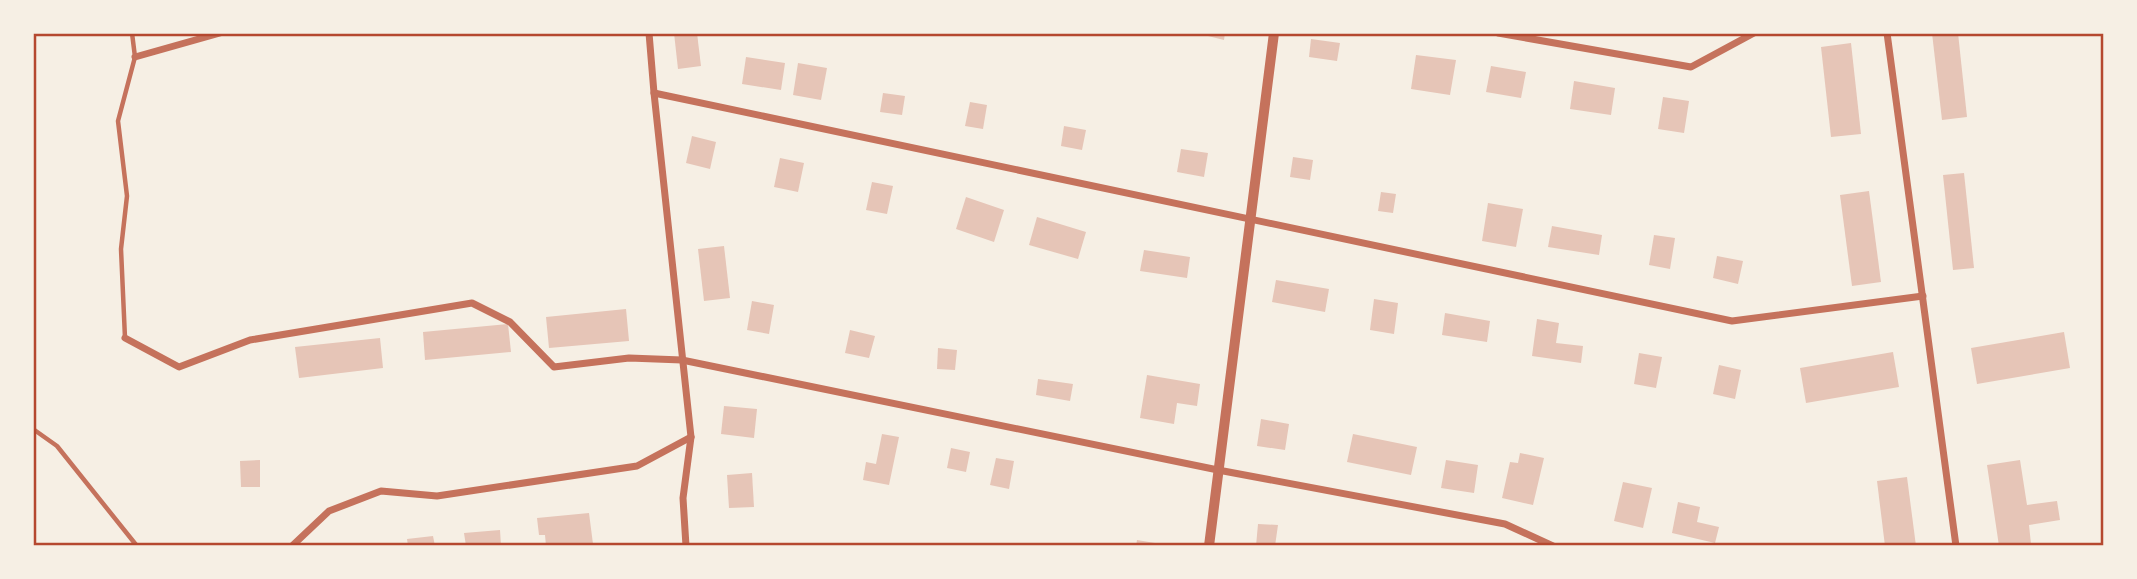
<svg xmlns="http://www.w3.org/2000/svg" width="2137" height="579" font-family="Rubik,sans-serif">
  <style>
    .building { fill: #e6c5b7 }
    .lines { fill: none; stroke-linecap: round; stroke-linejoin: round }
    .service { stroke: #c5725c; stroke-width: 4.5 }
    .minor { stroke: #c5725c; stroke-width: 7 }
    .tertiary { stroke: #c5725c; stroke-width: 10 }
    .neatline { fill: none; stroke: #b5482f; stroke-width: 2.5 }
  </style>
  <rect width="100%" height="100%" fill="#f6efe4"/>
  <g class="building">
    <polygon points="674,33 697,33 701,66 678,69"/>
    <polygon points="1196,33 1225,33 1224,40"/>
    <polygon points="1932,33 1958,33 1967,117 1942,120"/>
    <polygon points="1311,39 1340,43 1337,61 1309,57"/>
    <polygon points="1851,43 1861,134 1831,137 1821,47"/>
    <polygon points="1416,55 1456,60 1450,95 1411,89"/>
    <polygon points="746,57 785,63 781,90 742,84"/>
    <polygon points="798,63 827,68 821,100 793,95"/>
    <polygon points="1491,66 1526,72 1521,98 1486,92"/>
    <polygon points="1574,81 1615,88 1611,115 1570,109"/>
    <polygon points="883,93 905,96 902,115 880,112"/>
    <polygon points="1663,97 1689,101 1684,133 1658,129"/>
    <polygon points="970,102 987,105 983,129 965,126"/>
    <polygon points="1064,126 1086,130 1082,150 1061,146"/>
    <polygon points="692,136 716,142 710,169 686,163"/>
    <polygon points="1181,149 1208,153 1204,177 1177,172"/>
    <polygon points="1293,157 1313,160 1310,180 1290,177"/>
    <polygon points="780,158 804,163 798,192 774,187"/>
    <polygon points="1964,173 1974,268 1953,270 1943,175"/>
    <polygon points="872,182 893,186 887,214 866,210"/>
    <polygon points="1869,191 1881,282 1852,286 1840,195"/>
    <polygon points="1381,192 1396,194 1393,213 1378,211"/>
    <polygon points="966,197 1004,210 994,242 956,229"/>
    <polygon points="1488,203 1523,209 1516,247 1482,241"/>
    <polygon points="1037,217 1086,232 1078,259 1029,245"/>
    <polygon points="1552,226 1602,235 1599,255 1548,247"/>
    <polygon points="1654,235 1675,238 1670,269 1649,265"/>
    <polygon points="724,246 730,298 704,301 698,249"/>
    <polygon points="1144,250 1190,257 1187,278 1140,271"/>
    <polygon points="1717,256 1743,261 1738,284 1713,278"/>
    <polygon points="1276,280 1329,289 1325,312 1272,302"/>
    <polygon points="1374,299 1398,303 1394,334 1370,330"/>
    <polygon points="752,301 774,305 769,334 747,330"/>
    <polygon points="626,309 629,341 549,348 546,317"/>
    <polygon points="1445,313 1490,321 1487,342 1442,335"/>
    <polygon points="1537,319 1559,323 1556,343 1583,346 1581,363 1532,356"/>
    <polygon points="508,324 511,352 425,360 423,332"/>
    <polygon points="850,330 875,336 869,358 845,353"/>
    <polygon points="2064,332 2070,368 1977,384 1971,348"/>
    <polygon points="380,338 383,368 299,378 295,347"/>
    <polygon points="938,348 957,350 955,370 937,369"/>
    <polygon points="1893,352 1899,387 1806,403 1800,368"/>
    <polygon points="1639,353 1662,357 1656,388 1634,384"/>
    <polygon points="1719,365 1741,370 1735,399 1713,394"/>
    <polygon points="1147,375 1200,384 1197,406 1177,403 1174,424 1140,418"/>
    <polygon points="1038,379 1073,384 1070,401 1036,395"/>
    <polygon points="724,406 757,409 754,438 721,434"/>
    <polygon points="1261,419 1289,424 1285,450 1257,446"/>
    <polygon points="882,434 899,437 889,485 863,480 866,462 876,464"/>
    <polygon points="1353,434 1417,447 1411,475 1347,462"/>
    <polygon points="951,448 970,452 966,472 947,468"/>
    <polygon points="1520,453 1544,458 1533,505 1502,498 1510,462 1518,463"/>
    <polygon points="996,458 1014,461 1009,489 990,485"/>
    <polygon points="260,460 260,487 241,487 240,461"/>
    <polygon points="1446,460 1478,465 1474,493 1441,488"/>
    <polygon points="2020,460 2027,505 2057,501 2060,520 2029,525 2031,544 1999,546 1987,465"/>
    <polygon points="752,473 754,507 729,508 727,475"/>
    <polygon points="1907,477 1916,546 1885,546 1877,481"/>
    <polygon points="1623,482 1652,488 1643,528 1614,521"/>
    <polygon points="1678,502 1700,507 1697,522 1719,527 1715,543 1672,533"/>
    <polygon points="589,513 593,544 546,546 545,535 539,535 537,518"/>
    <polygon points="1258,524 1278,525 1275,546 1256,546"/>
    <polygon points="500,530 501,546 466,546 464,533"/>
    <polygon points="433,536 435,546 408,546 407,539"/>
    <polygon points="1137,540 1155,543 1155,546 1136,546"/>
  </g>
  <g class="lines">
    <g class="service">
      <polyline points="125,338 121,249 127,196 118,121 135,57 132,33"/>
      <polyline points="33,429 57,446 137,546"/>
    </g>
    <g class="minor">
      <polyline points="649,33 654,93 691,437 683,498 686,546"/>
      <polyline points="1498,33 1691,67 1754,33"/>
      <polyline points="1887,33 1956,546"/>
      <polyline points="135,57 220,33"/>
      <polyline points="654,93 1732,321 1923,296"/>
      <polyline points="125,338 179,367 250,340 472,303 510,322 554,367 629,358 682,360 1218,470 1505,524 1553,546"/>
      <polyline points="292,546 329,511 381,491 437,496 637,466 691,437"/>
    </g>
    <polyline class="tertiary" points="1209,546 1274,33"/>
  </g>
  <rect width="2137" height="579" fill="none" stroke="#f6efe4" stroke-width="70"/>
  <rect x="35" y="35" width="2067" height="509" class="neatline"/>
</svg>
